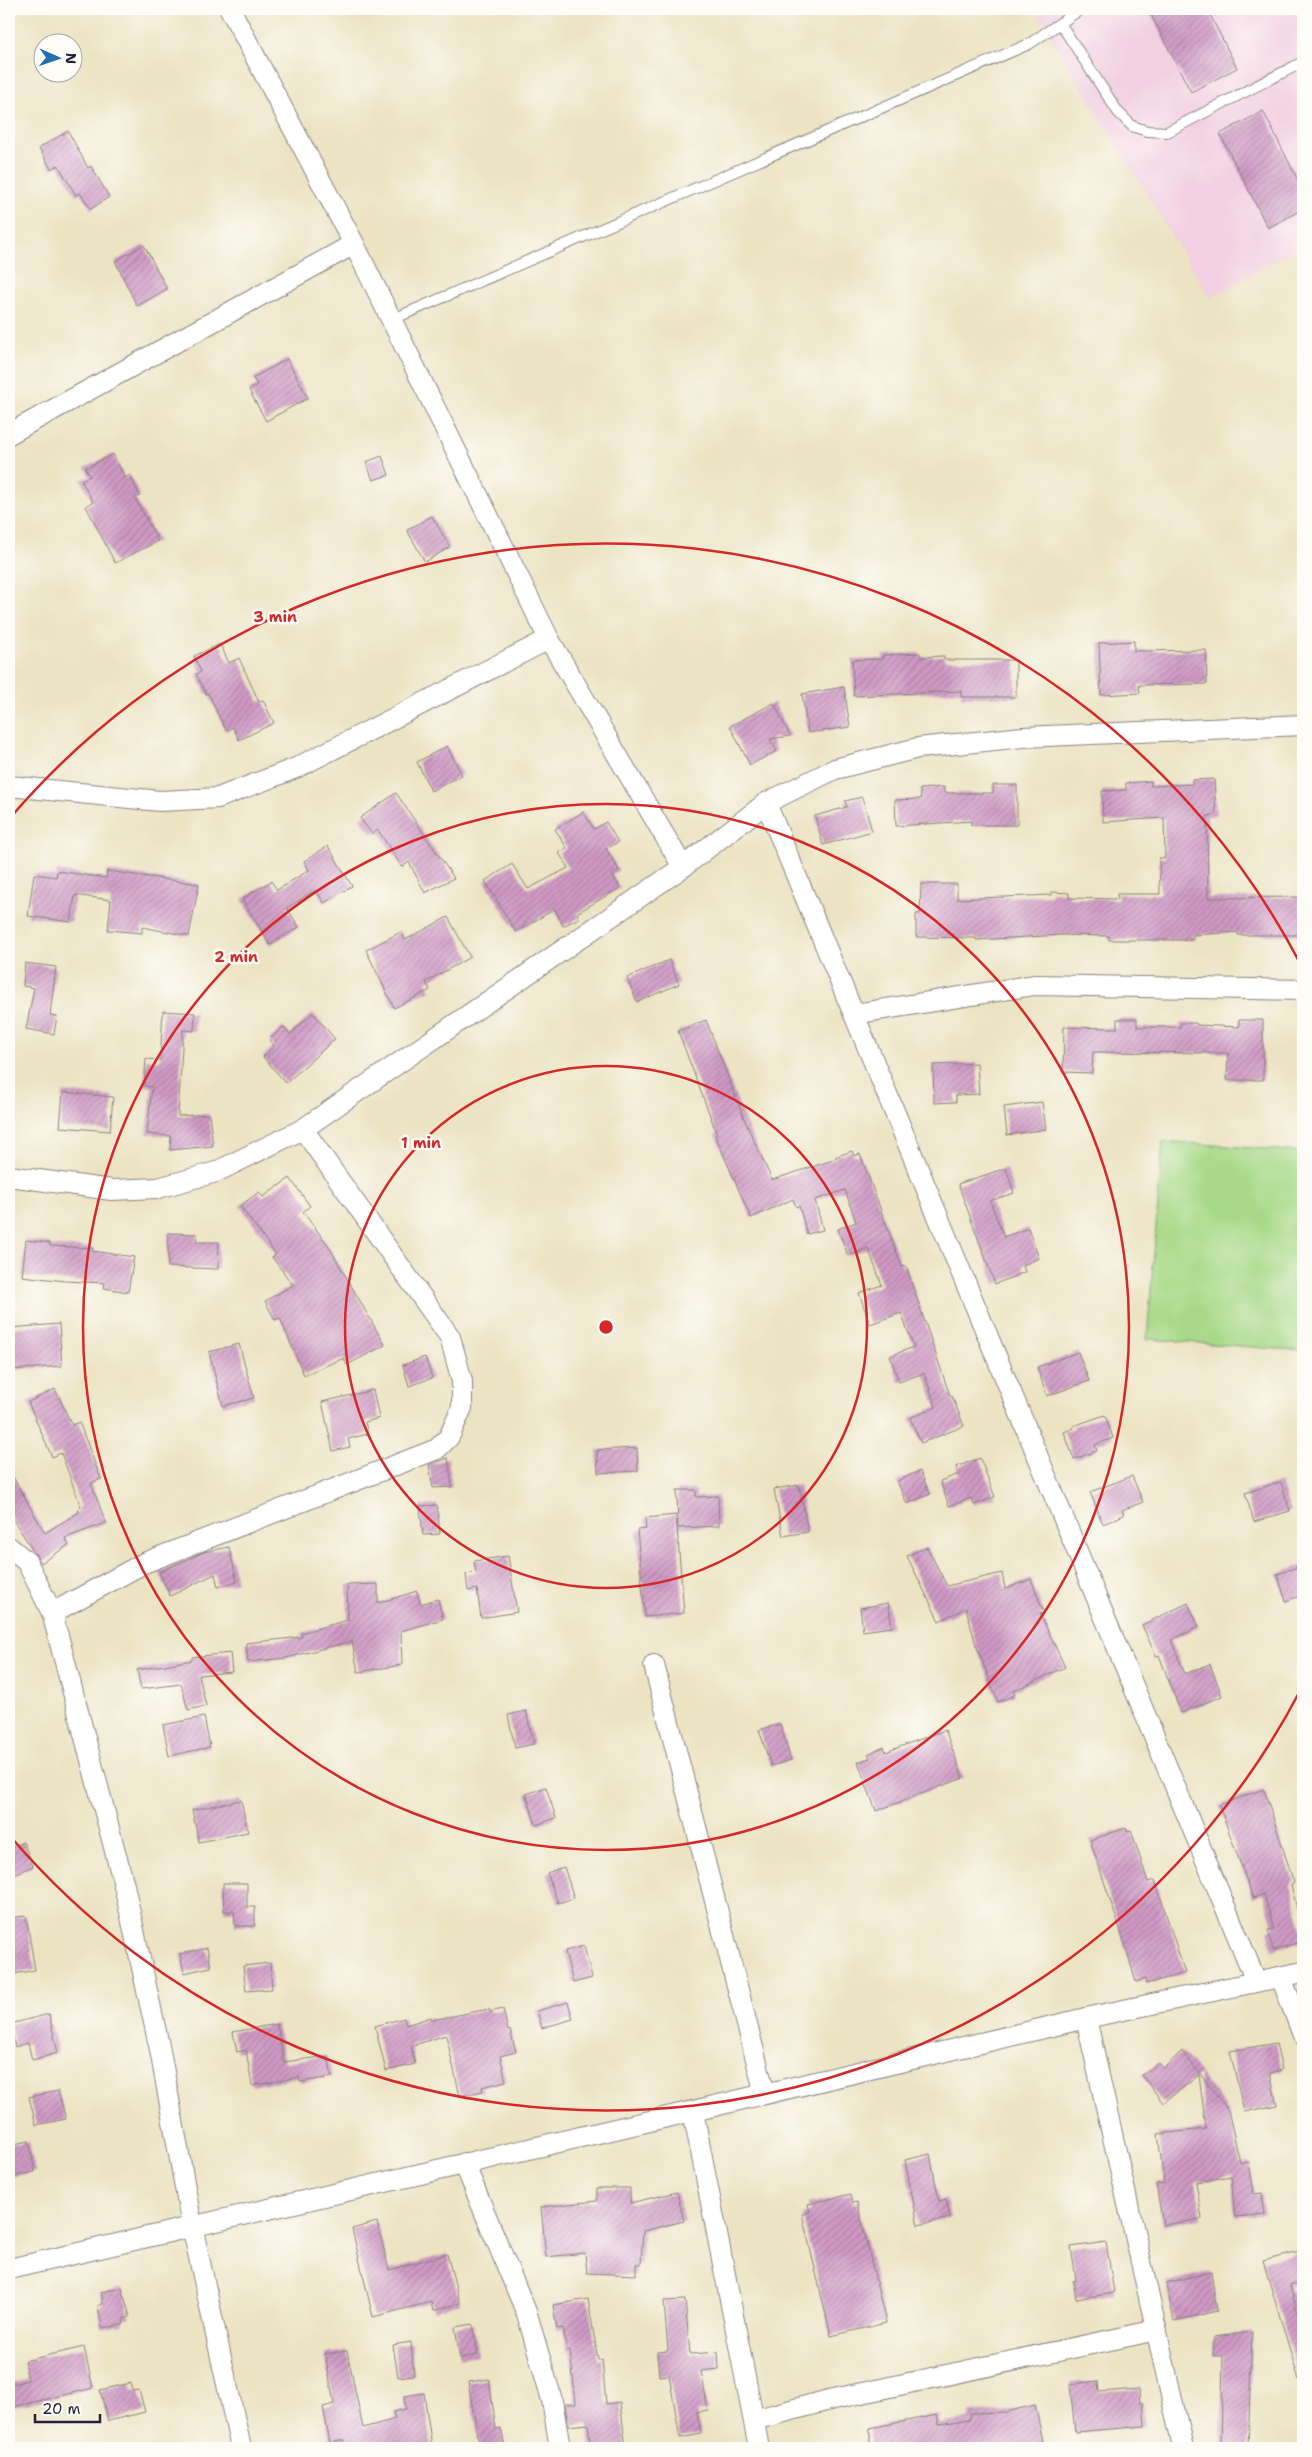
<svg xmlns="http://www.w3.org/2000/svg" width="1312" height="2457" font-family="'Shantell Sans',sans-serif">
  <style>
    .built { fill: #f2cfe1 }
    .green { fill: #a8d988; stroke: #657e62 }
    .building { fill: url(#building-hatch) }
    .lines { fill: none; stroke-linecap: round; stroke-linejoin: round }
    .service-casing { stroke: #87827e; stroke-width: 12 }
    .minor-casing { stroke: #87827e; stroke-width: 22 }
    .service { stroke: #fff; stroke-width: 10 }
    .minor { stroke: #fff; stroke-width: 20 }
    .ring { fill: none; stroke: #d62828; stroke-width: 2.5 }
    .centre { fill: #d62828; stroke: #fdfcf7; stroke-width: 2.5 }
    .ring-label { font-size: 15px; text-anchor: middle; font-weight: bold; fill: #d62828; stroke: #fdfcf7; stroke-width: 5; stroke-linejoin: round; paint-order: stroke }
  </style>
  <defs>
    <pattern id="building-hatch" width="6" height="6" patternUnits="userSpaceOnUse" patternTransform="scale(1.25)"><rect width="6" height="6" fill="#d09ac5"/><path d="M-1 1l2-2M0 6l6-6M5 7l2-2" fill="none" stroke="#a87da1"/></pattern>
  </defs>
  <rect width="100%" height="100%" fill="#fdfcf7"/>
  <filter id="ink" filterUnits="userSpaceOnUse"><feTurbulence type="fractalNoise" baseFrequency=".02" numOctaves="2"/><feDisplacementMap in="SourceGraphic" scale="10" xChannelSelector="R" yChannelSelector="G"/><feConvolveMatrix kernelMatrix="1 2 1 2 8 2 1 2 1" color-interpolation-filters="sRGB"/></filter>
  <filter id="wash" filterUnits="userSpaceOnUse"><feTurbulence type="fractalNoise" baseFrequency=".0096" numOctaves="4" result="noise"/><feDisplacementMap in="SourceGraphic" scale="20" xChannelSelector="R" yChannelSelector="G"/><feGaussianBlur stdDeviation="1.12" result="paint"/><feColorMatrix in="noise" values="0 0 0 0 0 0 0 0 0 0 0 0 0 0 0 0 0 1.4 0 .05"/><feComposite in="paint" operator="in"/></filter>
  <g filter="url(#wash)">
    <rect width="100%" height="100%" fill="#ece3c2"/>
    <polygon class="built" points="1034,9 1303,9 1303,244 1210,298"/>
    <polygon class="green" points="1163,1141 1303,1152 1303,1351 1147,1339"/>
    <g id="blocks">
      <g class="building">
        <polygon points="1148,9 1207,9 1237,68 1191,92"/>
        <polygon points="1263,111 1303,190 1303,209 1268,228 1220,134"/>
        <polygon points="68,131 88,168 91,166 109,197 91,209 80,193 76,195 58,165 51,169 39,148"/>
        <polygon points="144,245 167,289 137,306 115,261"/>
        <polygon points="287,359 308,398 266,421 249,390 257,385 253,378"/>
        <polygon points="113,454 125,478 130,475 140,496 135,498 158,541 115,563 86,506 93,502 81,480 90,476 85,468"/>
        <polygon points="382,456 389,475 373,480 366,462"/>
        <polygon points="432,516 450,547 425,562 407,530"/>
        <polygon points="1134,641 1134,651 1206,650 1207,684 1139,685 1140,693 1101,695 1099,643"/>
        <polygon points="220,644 229,663 239,658 259,702 263,700 274,723 239,740 233,727 226,731 208,693 206,694 196,674 201,672 194,656"/>
        <polygon points="920,653 920,657 944,656 944,660 1016,660 1016,697 961,697 961,691 854,696 852,660 883,659 883,655"/>
        <polygon points="844,687 850,727 808,733 802,694"/>
        <polygon points="774,703 790,736 770,739 777,751 750,765 730,726"/>
        <polygon points="447,746 462,775 431,791 417,762"/>
        <polygon points="1214,779 1216,815 1207,816 1208,898 1303,897 1303,935 1238,935 1238,932 1193,935 1193,940 1109,940 1109,936 1061,935 976,940 976,938 916,937 916,914 920,914 921,884 957,884 957,899 1051,895 1051,892 1069,893 1069,898 1118,899 1117,894 1160,894 1159,858 1165,858 1164,818 1103,822 1102,791 1126,790 1126,783 1151,781 1151,786 1192,784 1192,780"/>
        <polygon points="993,785 1017,785 1017,825 971,825 971,821 896,826 895,800 921,799 920,789 944,787 944,793 993,793"/>
        <polygon points="396,793 454,878 425,893 409,862 402,867 378,830 372,834 360,818"/>
        <polygon points="862,797 872,831 823,845 815,816 847,807 845,801"/>
        <polygon points="583,812 594,829 606,822 618,842 606,849 619,870 612,874 620,888 577,913 579,918 563,926 555,909 516,932 485,881 512,864 528,889 568,868 559,853 567,848 555,829"/>
        <polygon points="328,846 352,886 324,903 316,890 287,908 299,927 270,945 242,899 271,881 277,890 309,870 304,861"/>
        <polygon points="57,871 106,878 107,871 199,884 189,936 142,927 142,933 108,930 111,900 75,895 71,922 28,916 34,874 56,877"/>
        <polygon points="448,917 470,957 426,982 430,990 394,1008 366,950 401,932 405,940"/>
        <polygon points="669,960 679,984 637,1002 627,978"/>
        <polygon points="25,963 56,967 50,1015 57,1016 54,1034 26,1029 34,988 23,986"/>
        <polygon points="163,1011 195,1013 194,1031 183,1030 178,1116 209,1114 213,1146 170,1150 171,1136 147,1134 152,1087 144,1086 146,1059 160,1060"/>
        <polygon points="313,1013 335,1039 286,1083 263,1057 274,1046 269,1040 283,1027 290,1034"/>
        <polygon points="1117,1019 1137,1019 1137,1027 1180,1027 1180,1023 1196,1023 1197,1025 1239,1027 1239,1020 1263,1020 1263,1080 1227,1080 1228,1053 1093,1052 1092,1073 1063,1072 1064,1027 1117,1028"/>
        <polygon points="706,1020 745,1121 772,1180 836,1159 835,1157 852,1151 854,1156 860,1154 902,1267 906,1266 950,1396 952,1396 964,1426 921,1443 910,1418 936,1407 924,1373 899,1382 890,1356 914,1347 901,1313 870,1324 859,1293 882,1285 868,1248 848,1256 838,1229 856,1222 845,1190 815,1200 823,1230 807,1234 799,1206 796,1207 793,1199 751,1218 715,1135 717,1134 678,1031"/>
        <polygon points="977,1063 979,1094 956,1095 956,1102 934,1103 933,1065"/>
        <polygon points="63,1092 113,1097 110,1131 60,1127"/>
        <polygon points="1042,1102 1046,1129 1007,1135 1004,1107"/>
        <polygon points="1006,1168 1014,1193 990,1201 1004,1237 1028,1228 1039,1258 1023,1265 1025,1272 995,1284 958,1184"/>
        <polygon points="290,1178 310,1206 303,1212 328,1245 385,1345 347,1365 344,1358 304,1375 280,1318 275,1320 265,1301 293,1285 272,1257 276,1254 240,1206 259,1192 263,1197"/>
        <polygon points="168,1233 197,1234 196,1242 219,1242 218,1269 168,1267"/>
        <polygon points="26,1240 50,1243 50,1246 93,1248 92,1251 134,1257 128,1292 104,1288 105,1283 65,1281 22,1276"/>
        <polygon points="59,1324 62,1366 12,1370 10,1328"/>
        <polygon points="239,1344 254,1398 223,1406 209,1352"/>
        <polygon points="1078,1352 1089,1381 1047,1396 1037,1367"/>
        <polygon points="425,1357 432,1378 409,1386 403,1365"/>
        <polygon points="55,1389 72,1425 79,1422 97,1469 101,1479 91,1483 106,1523 65,1538 69,1545 41,1563 9,1513 9,1470 45,1533 79,1512 78,1508 81,1507 61,1453 52,1457 28,1402"/>
        <polygon points="373,1390 379,1418 365,1422 368,1434 348,1439 350,1447 333,1451 322,1402"/>
        <polygon points="1105,1415 1113,1438 1095,1445 1097,1451 1074,1459 1064,1432 1074,1428 1073,1426"/>
        <polygon points="637,1448 638,1471 598,1473 597,1450"/>
        <polygon points="448,1458 452,1487 433,1488 429,1465"/>
        <polygon points="980,1458 995,1497 974,1505 971,1498 949,1506 940,1481 959,1474 956,1467"/>
        <polygon points="920,1471 930,1494 907,1504 897,1481"/>
        <polygon points="1132,1476 1143,1502 1122,1510 1124,1515 1103,1524 1090,1492"/>
        <polygon points="1281,1482 1290,1511 1254,1522 1245,1493"/>
        <polygon points="799,1485 808,1532 783,1536 774,1489"/>
        <polygon points="677,1490 696,1490 696,1497 718,1496 719,1526 678,1528"/>
        <polygon points="437,1505 440,1534 423,1535 420,1506"/>
        <polygon points="676,1515 684,1613 645,1617 637,1530 646,1529 645,1518"/>
        <polygon points="229,1547 237,1582 218,1587 215,1574 170,1596 159,1572 204,1552"/>
        <polygon points="927,1547 947,1586 1002,1573 1005,1589 1031,1579 1044,1613 1040,1614 1065,1667 1013,1691 1015,1695 998,1702 976,1645 966,1608 939,1621 907,1556"/>
        <polygon points="508,1556 517,1612 481,1618 477,1589 468,1591 466,1574 476,1572 474,1561"/>
        <polygon points="1303,1565 1303,1595 1286,1601 1277,1574"/>
        <polygon points="378,1584 378,1603 417,1591 420,1604 438,1599 443,1619 401,1631 402,1665 358,1672 352,1641 286,1658 248,1662 246,1643 302,1637 301,1633 348,1620 347,1585"/>
        <polygon points="888,1603 892,1627 863,1631 860,1608"/>
        <polygon points="1188,1603 1199,1627 1171,1640 1185,1674 1210,1664 1222,1696 1181,1713 1159,1655 1156,1656 1142,1625"/>
        <polygon points="230,1653 232,1672 199,1675 206,1706 188,1710 181,1684 141,1689 137,1670 192,1660 192,1657"/>
        <polygon points="526,1711 534,1744 515,1748 508,1715"/>
        <polygon points="204,1717 210,1747 169,1756 163,1725"/>
        <polygon points="780,1724 791,1760 771,1766 759,1730"/>
        <polygon points="945,1730 963,1778 876,1811 858,1762 870,1758 868,1754 884,1747 886,1752"/>
        <polygon points="546,1787 556,1818 536,1825 526,1794"/>
        <polygon points="1264,1789 1294,1883 1291,1885 1303,1932 1303,1941 1273,1950 1268,1930 1274,1929 1264,1894 1253,1898 1219,1805"/>
        <polygon points="241,1800 248,1832 199,1842 192,1810"/>
        <polygon points="1126,1828 1127,1831 1131,1830 1148,1882 1155,1880 1185,1973 1146,1984 1145,1979 1136,1982 1121,1932 1090,1840"/>
        <polygon points="23,1842 33,1866 15,1874 9,1860 9,1848"/>
        <polygon points="564,1867 574,1898 558,1903 547,1873"/>
        <polygon points="223,1883 247,1883 247,1907 255,1907 255,1926 235,1926 234,1911 224,1911"/>
        <polygon points="26,1916 35,1970 9,1975 9,1918"/>
        <polygon points="584,1946 592,1978 573,1983 565,1951"/>
        <polygon points="207,1948 211,1967 184,1973 180,1954"/>
        <polygon points="270,1963 272,1989 246,1991 243,1966"/>
        <polygon points="568,2002 573,2019 542,2028 537,2011"/>
        <polygon points="489,2009 490,2012 503,2009 508,2031 510,2030 516,2052 500,2056 506,2081 482,2087 483,2091 460,2096 446,2035 411,2046 415,2064 386,2071 375,2026 404,2018 406,2025 431,2017 432,2020"/>
        <polygon points="49,2014 58,2053 32,2060 28,2043 15,2047 10,2024"/>
        <polygon points="277,2024 284,2062 328,2056 332,2077 300,2082 299,2077 252,2086 246,2050 237,2052 233,2032"/>
        <polygon points="1276,2043 1282,2070 1270,2073 1277,2105 1244,2112 1230,2051"/>
        <polygon points="1182,2051 1228,2110 1240,2163 1249,2162 1254,2194 1262,2193 1265,2214 1235,2217 1231,2176 1196,2182 1202,2219 1163,2225 1156,2184 1164,2183 1158,2134 1206,2129 1199,2075 1163,2103 1142,2075 1158,2063 1163,2069"/>
        <polygon points="58,2091 66,2119 36,2125 29,2097"/>
        <polygon points="29,2141 35,2172 9,2177 9,2145"/>
        <polygon points="930,2154 939,2201 946,2199 950,2218 918,2225 905,2160"/>
        <polygon points="597,2188 630,2188 630,2203 677,2192 684,2221 643,2231 641,2264 636,2264 636,2275 587,2273 585,2253 546,2257 541,2207 597,2201"/>
        <polygon points="851,2194 853,2203 857,2202 886,2323 831,2336 802,2214 810,2212 808,2204"/>
        <polygon points="377,2222 389,2270 447,2254 460,2303 433,2311 431,2302 373,2317 352,2229"/>
        <polygon points="1106,2242 1114,2293 1076,2299 1073,2281 1076,2280 1071,2247"/>
        <polygon points="1303,2251 1303,2282 1290,2286 1303,2332 1303,2380 1299,2380 1263,2261"/>
        <polygon points="1211,2272 1217,2311 1174,2321 1166,2283"/>
        <polygon points="122,2288 130,2317 124,2319 123,2325 102,2328 98,2306 103,2304 101,2292"/>
        <polygon points="588,2299 598,2360 602,2359 606,2404 620,2402 626,2448 591,2448 588,2424 568,2426 565,2404 576,2404 570,2350 567,2351 563,2328 557,2329 553,2305"/>
        <polygon points="685,2300 690,2354 718,2352 719,2369 701,2371 708,2410 697,2412 701,2434 680,2438 669,2375 659,2376 657,2352 668,2351 664,2301"/>
        <polygon points="473,2324 478,2355 460,2358 455,2327"/>
        <polygon points="1252,2332 1248,2448 1221,2448 1223,2356 1213,2356 1214,2337"/>
        <polygon points="411,2342 414,2375 398,2377 393,2345"/>
        <polygon points="84,2347 93,2388 9,2408 9,2385 28,2380 24,2361"/>
        <polygon points="347,2351 363,2428 395,2419 393,2412 406,2409 404,2396 424,2393 432,2448 345,2448 344,2440 330,2443 323,2407 334,2404 325,2354"/>
        <polygon points="489,2379 496,2429 501,2428 505,2448 480,2448 468,2382"/>
        <polygon points="1098,2381 1099,2392 1139,2389 1140,2403 1143,2402 1145,2426 1075,2432 1070,2384"/>
        <polygon points="131,2383 133,2391 139,2390 145,2412 108,2421 100,2390"/>
        <polygon points="1035,2405 1043,2441 1010,2448 870,2448 870,2428 937,2415 939,2424 970,2419 970,2413 1006,2412"/>
      </g>
    </g>
  </g>
  <g filter="url(#ink)">
    <use href="#blocks" fill-opacity="0" stroke="#87827e" stroke-width="1"/>
    <g class="lines">
      <g class="service-casing">
        <g id="service">
          <polyline points="1060,23 1118,112 1132,126 1147,131 1167,132 1303,62"/>
          <polyline points="391,320 1029,44 1081,9"/>
        </g>
      </g>
      <g class="minor-casing">
        <g id="minor">
          <polyline points="230,9 354,244 549,639 683,867"/>
          <polyline points="9,434 354,244"/>
          <polyline points="9,786 160,801 218,798 296,768 549,639"/>
          <polyline points="766,803 1256,1981"/>
          <polyline points="854,1014 1034,985 1303,990"/>
          <polyline points="9,1176 112,1190 158,1188 216,1172 303,1129 683,867 766,803 835,769 918,748 1023,737 1303,725"/>
          <polyline points="9,1547 27,1562 52,1613 124,1885 160,2050 192,2226 241,2448"/>
          <polyline points="52,1613 144,1563 437,1449 449,1437 462,1408 462,1381 450,1337 303,1129"/>
          <polyline points="654,1665 765,2094"/>
          <polyline points="1281,1977 1303,2035"/>
          <polyline points="1086,2018 1183,2448"/>
          <polyline points="693,2111 759,2448"/>
          <polyline points="464,2163 527,2314 552,2400 560,2448"/>
          <polyline points="9,2269 693,2111 1086,2018 1303,1972"/>
          <polyline points="754,2420 829,2400 1157,2330"/>
        </g>
      </g>
      <use href="#service" class="service"/>
      <use href="#minor" class="minor"/>
    </g>
  </g>
  <g class="ring">
    <circle cx="606" cy="1327" r="261"/>
    <circle cx="606" cy="1327" r="523"/>
    <path d="M1301 1689A784 784 0 0 1 10 1836M10 818A784 784 0 0 1 1301 965"/>
  </g>
  <circle cx="606" cy="1327" r="8" class="centre"/>
  <g class="ring-label">
    <text x="275" y="622">3 min</text>
    <text x="236" y="962">2 min</text>
    <text x="421" y="1148">1 min</text>
  </g>
  <rect width="1312" height="2457" fill="none" stroke="#fdfcf7" stroke-width="30"/>
  <g transform="translate(58 58) rotate(92)"><circle r="24" fill="#fdfcf7" stroke="#a5a5ac"/>
  <path d="M0-4L9 19L0 12L-9 19Z" fill="#1f6fb2"/>
  <text y="-8" font-size="14" font-weight="bold" text-anchor="middle" fill="#22223b">N</text>
  </g>
  <path d="M35 2414v8h65v-8" fill="none" stroke="#22223b" stroke-width="2.5"/>
  <text x="42" y="2414" font-size="15" fill="#22223b" stroke="#fdfcf7" stroke-width="4" paint-order="stroke">20 m</text>
</svg>
